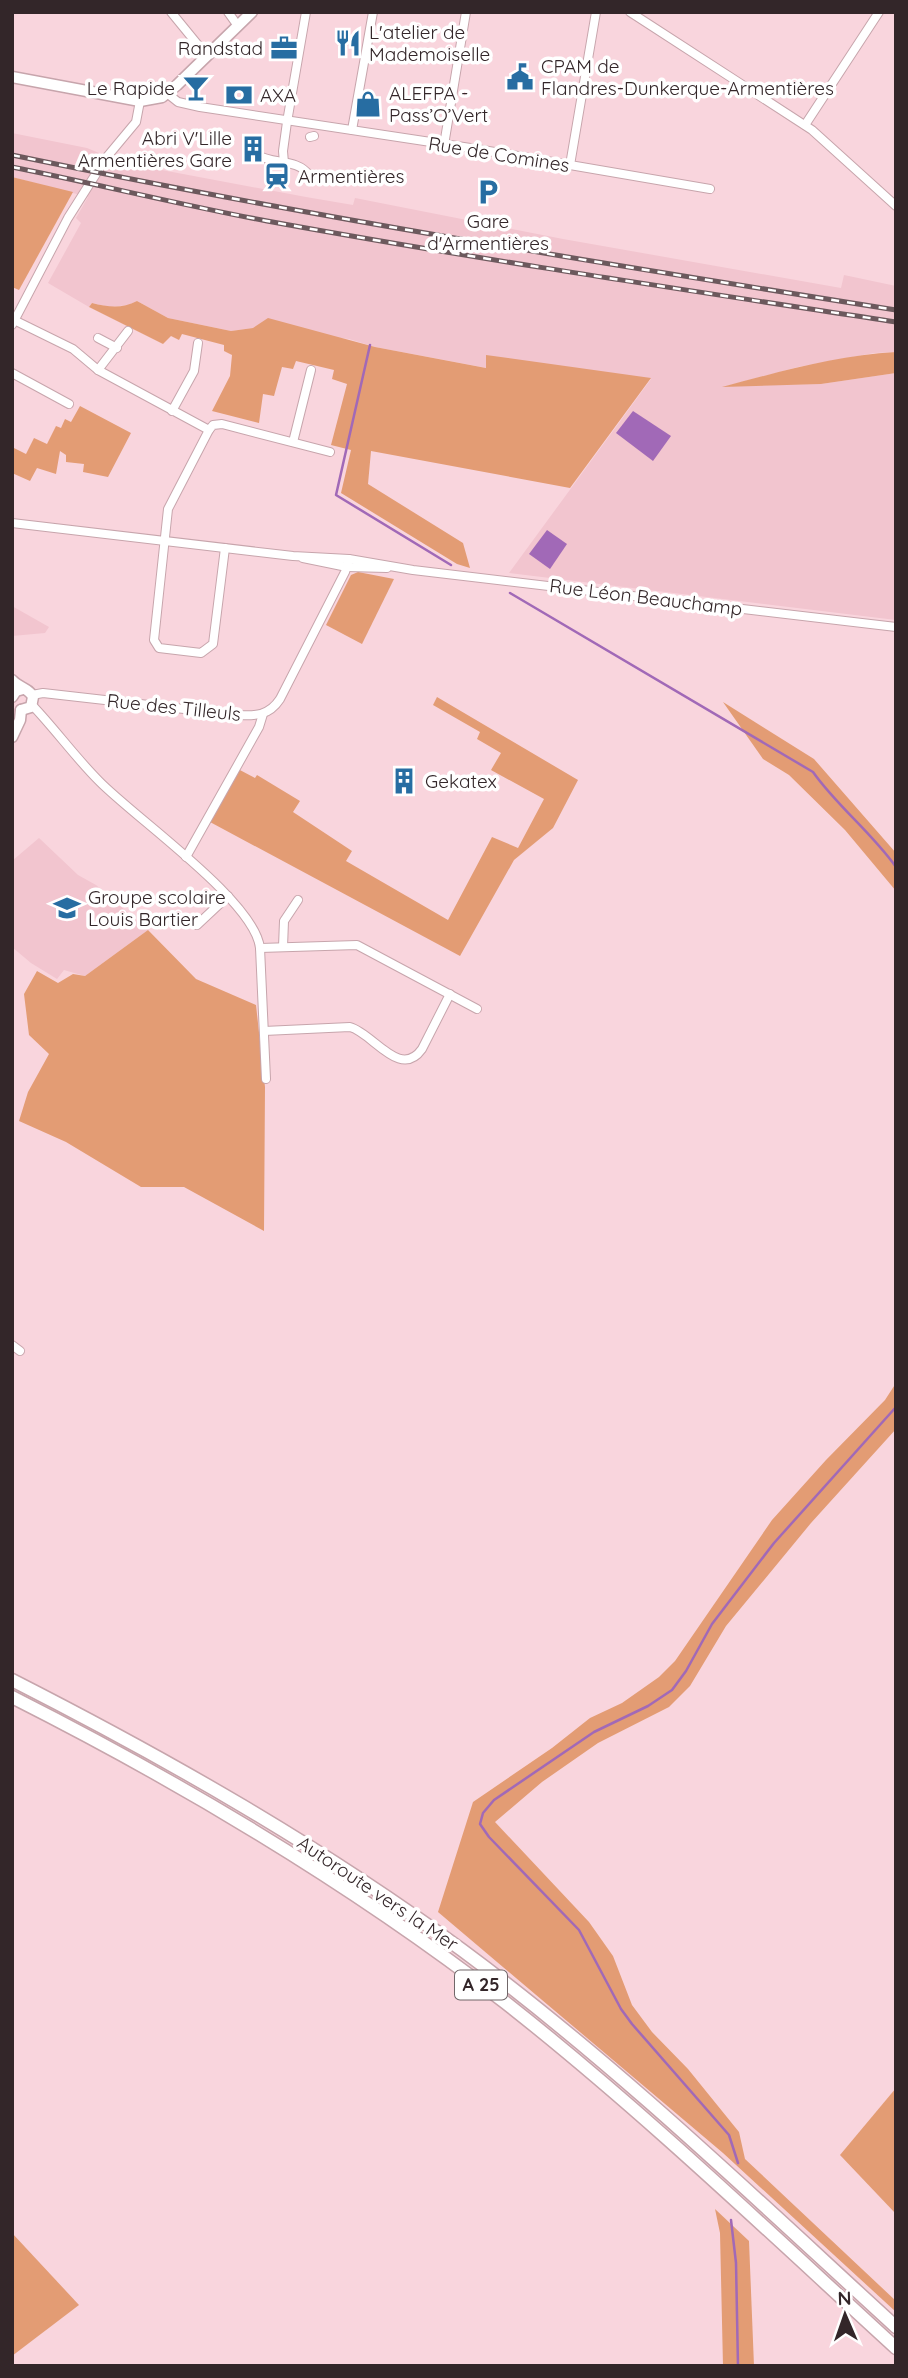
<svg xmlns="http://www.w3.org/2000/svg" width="908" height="2378" font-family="Quicksand,sans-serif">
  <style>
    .built { fill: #f2c5cf }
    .green { fill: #e39c74 }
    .water { fill: #a169b7 }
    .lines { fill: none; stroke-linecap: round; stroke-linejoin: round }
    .stream { stroke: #a169b7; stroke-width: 2.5 }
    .minor-casing { stroke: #c7a5ac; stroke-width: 10 }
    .major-casing { stroke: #c7a5ac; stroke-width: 13 }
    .highway-casing { stroke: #c7a5ac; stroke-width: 15 }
    .minor { stroke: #fff; stroke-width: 8 }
    .major { stroke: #fff; stroke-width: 10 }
    .highway { stroke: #fff; stroke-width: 12 }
    .rail-casing { stroke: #6c595d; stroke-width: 5 }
    .rail { stroke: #fff; stroke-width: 2.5; stroke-dasharray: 8; stroke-linecap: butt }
    .labels { text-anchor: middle; stroke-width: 7; stroke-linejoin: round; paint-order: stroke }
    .shield { fill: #fff; stroke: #706769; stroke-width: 2 }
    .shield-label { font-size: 18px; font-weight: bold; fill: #332629 }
    .poi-label { font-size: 19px; fill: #332629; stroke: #fff; text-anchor: start }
    .street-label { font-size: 19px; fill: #332629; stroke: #fff }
  </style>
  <rect width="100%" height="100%" fill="#f9d5dd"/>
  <g class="built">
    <polygon points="12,133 87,148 99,153 98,158 306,197 353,205 355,198 563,239 841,288 844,275 896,286 896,352 874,353 798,367 727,386 821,384 896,373 896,620 509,573 651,379 486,356 487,368 375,347 349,339 253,328 231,331 168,318 137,301 129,305 109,307 92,303 89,307 48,283 81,223 76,218 88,197 12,177"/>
    <polygon points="12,606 49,627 45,633 12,636"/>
    <polygon points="39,838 78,875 96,885 148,930 85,976 64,970 57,979 31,963 12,947 12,861"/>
  </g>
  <g class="green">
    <polygon points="12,177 73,192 19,290 12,287"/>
    <path d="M137 301 168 318 231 331 253 328 268 318 375 347 486 368V355L651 378 570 488 371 451 368 484 463 543 470 568 457 564 341 493 351 450 331 445 347 384 332 379 334 370 296 361 293 369 282 367 274 396 263 394 259 423 212 411 230 376 232 355 224 351V345L182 334 179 340 171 336 163 344 89 307 92 303C108 307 122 309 137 301Z"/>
    <path d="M896 352V373L821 384 722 387C779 372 837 355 896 352Z"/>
    <polygon points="80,406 131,433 108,477 83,472 84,464 66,462 66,455 60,451 56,474 37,468 30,481 12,473 12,447 26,454 34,438 47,444 56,426 61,428 65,419 71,422"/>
    <polygon points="358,572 394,579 362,644 326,625 351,575"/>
    <polygon points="437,697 578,780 553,828 514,860 460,956 210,822 238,769 255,778 257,775 300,801 293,812 352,851 346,861 448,920 492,837 518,848 544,799 491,770 501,753 477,739 480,732 433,705"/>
    <polygon points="723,702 814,759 896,853 896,891 845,830 789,775 763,759"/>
    <polygon points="148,930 196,979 256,1005 265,1087 264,1231 184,1187 141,1187 66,1142 19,1121 28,1092 49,1054 29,1035 24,994 37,971 58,983 73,974 85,976"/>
    <polygon points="896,1383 896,1429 811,1523 726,1626 690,1686 669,1707 598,1743 542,1782 495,1822 589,1922 613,1956 632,2005 652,2032 688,2069 739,2132 745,2159 896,2301 896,2312 723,2153 438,1912 473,1802 552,1748 590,1718 622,1703 659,1677 675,1661 772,1520 826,1460 885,1400"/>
    <polygon points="896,2088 896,2214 840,2155"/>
    <polygon points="715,2209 749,2241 754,2366 723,2366 720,2233"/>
    <polygon points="12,2233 79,2305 12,2356"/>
  </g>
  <g class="water">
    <polygon points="633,411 671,436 653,461 616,433"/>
    <polygon points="547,530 567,544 550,569 529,554"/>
  </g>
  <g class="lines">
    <g class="stream">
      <polyline points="370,345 336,495 451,565"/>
      <path d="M510 593 813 772C837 806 871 832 896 867"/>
      <polyline points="738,2163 729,2135 632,2024 621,2009 579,1930 489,1837 480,1824 483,1813 494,1800 594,1732 648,1706 672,1690 686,1671 712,1624 774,1543 896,1407"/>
      <polyline points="731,2220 736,2263 738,2366"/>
    </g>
    <g class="minor-casing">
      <g id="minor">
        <polyline points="171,12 207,56"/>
        <polyline points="228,12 238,26"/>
        <polyline points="630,12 812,130 896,206"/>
        <polyline points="168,94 178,102 200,107 477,149 710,189"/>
        <polyline points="805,125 879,12"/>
        <polyline points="352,130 373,12"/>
        <polyline points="310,137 314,136"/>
        <polyline points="444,145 466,12"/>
        <path d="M256 154C272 165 297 158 309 175"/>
        <polyline points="284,163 283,151 287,122 306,12"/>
        <polyline points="570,165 596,12"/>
        <polyline points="14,320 73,349 98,370 209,430 168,509 154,640 159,648 201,653 213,644 225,548"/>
        <polyline points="12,325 68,218 106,158 136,122 140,101"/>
        <polyline points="98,338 117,348"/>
        <polyline points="98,370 128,331"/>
        <polyline points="12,373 69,404"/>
        <polyline points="172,411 194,371 198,343"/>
        <polyline points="209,430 213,425 222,424 330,452"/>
        <polyline points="293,442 311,370"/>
        <polyline points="12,523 293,556 349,559 413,570 896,627"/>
        <polyline points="303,558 347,567 387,568"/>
        <path d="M32 695 43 693 237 715C255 716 269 716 280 699L345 572 349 559"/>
        <path d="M32 705C55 729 75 757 99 781 135 818 255 901 260 948L266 1079"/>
        <polyline points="186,857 259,727 263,714"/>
        <polyline points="197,925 228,896"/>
        <polyline points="283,947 284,921 298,900"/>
        <polyline points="260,948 357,945 477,1009"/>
        <path d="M264 1031 350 1027C373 1033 400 1080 422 1049L450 994"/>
        <polyline points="12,1345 20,1351"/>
      </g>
    </g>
    <g class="major-casing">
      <g id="major">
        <polyline points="12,77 140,101 162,97 177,85 252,12"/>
        <path d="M12 680C19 688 29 688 33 697L31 707 21 710"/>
        <polyline points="12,697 16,691 23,689"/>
        <polyline points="12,737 20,720 21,710"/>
      </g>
    </g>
    <g class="highway-casing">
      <g id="highway">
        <path d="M12 1680C169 1760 320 1846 462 1950 616 2064 755 2198 896 2327"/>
        <path d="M12 1697C186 1785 352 1884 506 2003 642 2110 768 2231 896 2348"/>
      </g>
    </g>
    <use href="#minor" class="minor"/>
    <use href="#major" class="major"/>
    <use href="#highway" class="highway"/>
    <g class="rail-casing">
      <g id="rail">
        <path d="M12 155C305 216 600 263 896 310"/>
        <path d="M12 167C97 184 181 205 267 221 476 259 686 290 896 322"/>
      </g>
    </g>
    <use href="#rail" class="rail"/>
  </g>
  <defs>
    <g id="restaurant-bare" transform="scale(2.1)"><path d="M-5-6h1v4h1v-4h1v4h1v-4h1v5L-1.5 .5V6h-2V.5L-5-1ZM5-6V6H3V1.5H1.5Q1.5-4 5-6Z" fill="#276da2" stroke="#fff" stroke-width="2.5" paint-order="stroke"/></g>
    <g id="office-bare" transform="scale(2.1)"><path d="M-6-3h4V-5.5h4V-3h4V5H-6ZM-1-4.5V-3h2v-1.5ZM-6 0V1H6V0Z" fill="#276da2" stroke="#fff" stroke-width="2.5" paint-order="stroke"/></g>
    <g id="civic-bare" transform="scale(2.1)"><path d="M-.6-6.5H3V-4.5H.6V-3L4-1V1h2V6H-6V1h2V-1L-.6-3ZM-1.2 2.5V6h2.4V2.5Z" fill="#276da2" stroke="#fff" stroke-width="2.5" paint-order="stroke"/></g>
    <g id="bar-bare" transform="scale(2.1)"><path d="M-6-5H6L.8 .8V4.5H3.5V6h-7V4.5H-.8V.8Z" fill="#276da2" stroke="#fff" stroke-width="2.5" paint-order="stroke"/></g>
    <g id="bank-bare" transform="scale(2.1)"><path d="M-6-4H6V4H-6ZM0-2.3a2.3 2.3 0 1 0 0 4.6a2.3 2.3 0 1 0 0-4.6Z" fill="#276da2" stroke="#fff" stroke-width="2.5" paint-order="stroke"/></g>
    <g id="shop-bare" transform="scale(2.1)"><path d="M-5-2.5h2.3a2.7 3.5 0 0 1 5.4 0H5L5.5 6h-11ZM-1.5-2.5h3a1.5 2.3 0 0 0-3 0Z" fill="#276da2" stroke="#fff" stroke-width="2.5" paint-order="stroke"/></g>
    <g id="building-bare" transform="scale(2.1)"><path d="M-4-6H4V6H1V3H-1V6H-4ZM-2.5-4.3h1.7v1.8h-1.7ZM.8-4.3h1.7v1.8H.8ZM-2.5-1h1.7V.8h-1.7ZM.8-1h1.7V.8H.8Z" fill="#276da2" stroke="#fff" stroke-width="2.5" paint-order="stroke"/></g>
    <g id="station-bare" transform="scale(2.1)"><path d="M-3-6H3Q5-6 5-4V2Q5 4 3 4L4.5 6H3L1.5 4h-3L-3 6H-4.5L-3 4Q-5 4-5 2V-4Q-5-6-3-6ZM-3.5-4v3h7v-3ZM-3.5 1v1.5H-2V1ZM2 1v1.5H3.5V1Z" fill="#276da2" stroke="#fff" stroke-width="2.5" paint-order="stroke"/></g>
    <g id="parking-bare" transform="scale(2.1)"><path d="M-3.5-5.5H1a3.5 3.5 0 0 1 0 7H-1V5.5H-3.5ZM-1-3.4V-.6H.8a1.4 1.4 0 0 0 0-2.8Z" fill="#276da2" stroke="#fff" stroke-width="2.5" paint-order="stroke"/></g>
    <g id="school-bare" transform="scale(2.1)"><path d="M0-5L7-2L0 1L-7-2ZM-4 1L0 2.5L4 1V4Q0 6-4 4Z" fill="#276da2" stroke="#fff" stroke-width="2.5" paint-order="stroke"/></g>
  </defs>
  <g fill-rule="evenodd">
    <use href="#restaurant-bare" x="348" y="43"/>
    <use href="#office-bare" x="284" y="48"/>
    <use href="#civic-bare" x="520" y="77"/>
    <use href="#bar-bare" x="196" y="88"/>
    <use href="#bank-bare" x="239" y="95"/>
    <use href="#shop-bare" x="368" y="104"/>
    <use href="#building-bare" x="253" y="149"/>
    <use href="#station-bare" x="277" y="176"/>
    <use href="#parking-bare" x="488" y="192"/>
    <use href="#building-bare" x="404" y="781"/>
    <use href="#school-bare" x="67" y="908"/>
  </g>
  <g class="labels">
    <rect class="shield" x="455" y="1970.5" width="52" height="29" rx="5"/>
    <g class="shield-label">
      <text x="481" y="1991">A 25</text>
    </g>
    <g class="poi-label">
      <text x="369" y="39">L'atelier de<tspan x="369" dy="22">Mademoiselle</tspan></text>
      <text x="263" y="55" text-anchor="end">Randstad</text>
      <text x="541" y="73">CPAM de<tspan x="541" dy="22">Flandres-Dunkerque-Armentières</tspan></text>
      <text x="175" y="95" text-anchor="end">Le Rapide</text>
      <text x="389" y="100">ALEFPA -<tspan x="389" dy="22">Pass’O’Vert</tspan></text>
      <text x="260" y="102">AXA</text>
      <text x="232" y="145" text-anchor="end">Abri V'Lille<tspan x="232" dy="22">Armentières Gare</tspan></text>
      <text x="298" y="183">Armentières</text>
      <text x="488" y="228" text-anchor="middle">Gare<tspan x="488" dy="22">d'Armentières</tspan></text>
      <text x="425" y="788">Gekatex</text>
      <text x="88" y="904">Groupe scolaire<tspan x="88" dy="22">Louis Bartier</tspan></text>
    </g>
    <g class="street-label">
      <text transform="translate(499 154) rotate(9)" y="7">Rue de Comines</text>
      <text transform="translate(646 597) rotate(7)" y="7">Rue Léon Beauchamp</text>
      <text transform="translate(174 707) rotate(6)" y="7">Rue des Tilleuls</text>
      <text transform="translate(378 1893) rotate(34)" y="7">Autoroute vers la Mer</text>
    </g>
  </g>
  <rect width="908" height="2378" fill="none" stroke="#332629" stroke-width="28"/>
  <g transform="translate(845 2315) rotate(358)" stroke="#ffffff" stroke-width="5" paint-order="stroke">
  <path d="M0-5L12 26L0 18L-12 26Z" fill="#332629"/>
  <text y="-10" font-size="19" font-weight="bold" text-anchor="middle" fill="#332629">N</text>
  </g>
</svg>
